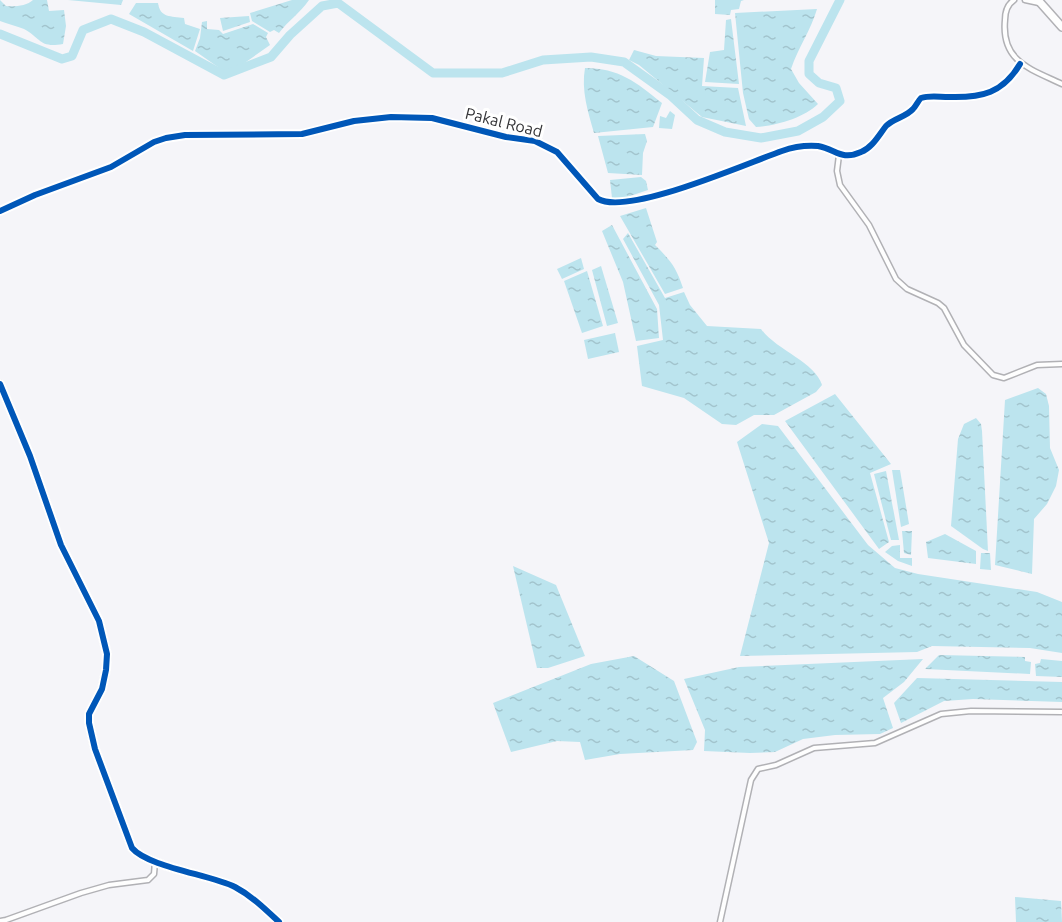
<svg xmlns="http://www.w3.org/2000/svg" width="1062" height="922" font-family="Ubuntu,sans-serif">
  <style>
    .water { fill: url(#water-ripples) }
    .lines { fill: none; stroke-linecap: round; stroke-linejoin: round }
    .river { stroke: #bce4ee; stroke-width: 9 }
    .street-casing { stroke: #b1b1b5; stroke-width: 7 }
    .secondary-casing { stroke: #b1b1b5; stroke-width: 9 }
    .primary-casing { stroke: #b1b1b5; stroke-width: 10 }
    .street { stroke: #fefefe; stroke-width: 4 }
    .secondary { stroke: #fefefe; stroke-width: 6 }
    .primary { stroke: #fefefe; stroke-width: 7 }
    .cycleway-casing { stroke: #fff; stroke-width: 10 }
    .cycleway { stroke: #0057b8; stroke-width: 6 }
    .labels { text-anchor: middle; stroke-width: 6; stroke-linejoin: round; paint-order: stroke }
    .street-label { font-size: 16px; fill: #333336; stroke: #fff }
  </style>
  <defs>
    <pattern id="water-ripples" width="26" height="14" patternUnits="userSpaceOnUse" patternTransform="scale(1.5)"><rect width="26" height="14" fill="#bce4ee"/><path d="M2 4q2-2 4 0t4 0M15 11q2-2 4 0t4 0" fill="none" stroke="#a2c4cd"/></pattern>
  </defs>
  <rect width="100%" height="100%" fill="#f5f5f9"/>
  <g class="water">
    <path d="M0 0 6 6C14 7 27 6 33 0H47L49 11 64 10 66 26 63 44C39 48 42 39 24 29 17 26 7 24 0 21Z"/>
    <polygon points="68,0 123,0 121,5"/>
    <path d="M292 0H309C300 13 288 21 279 33L274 30 270 32 252 21 250 13Z"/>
    <polygon points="715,0 744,0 741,1 739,9 731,10 730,15 715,14"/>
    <path d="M136 3H158C160 18 171 16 184 18L185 24 200 29 193 51 129 14Z"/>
    <path d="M817 9C811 30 798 48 791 69L799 83 818 104C804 118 775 126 756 127L749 119 743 93 735 13Z"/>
    <polygon points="249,16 250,22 223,31 220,18"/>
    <polygon points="731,19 739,84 705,82 710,52 724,50 726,20"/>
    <polygon points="207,21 207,29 219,30 223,34 253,24 268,33 266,37 270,45 236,69 225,72 195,51 200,38 202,22"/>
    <polygon points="634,50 656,56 704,58 702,86 738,88 746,126 702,117 639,65 629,60"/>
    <path d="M585 68C619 68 636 82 662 103L653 127 594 133C588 112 581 90 585 68Z"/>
    <polygon points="670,111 675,115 672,129 659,128 660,116 666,118"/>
    <polygon points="645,134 647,141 643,153 642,175 608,173 598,136"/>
    <polygon points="641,177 646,181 648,190 624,198 612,198 610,180"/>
    <path d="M646 208 657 242 655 245C671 261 676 267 683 288L665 294 620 216Z"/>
    <polygon points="612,225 657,309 659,338 636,341 623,282 602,231"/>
    <path d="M628 233 665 298 684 292 690 305 707 326 761 329C776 350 815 362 822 385L816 392 774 415H754L736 425 722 424 684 398 642 386 637 346 663 340 659 305 623 239Z"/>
    <polygon points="581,258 584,269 562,279 557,269"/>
    <polygon points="601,266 618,323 607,326 592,270"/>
    <polygon points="587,271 603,326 582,333 564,281"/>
    <polygon points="615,333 619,352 588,359 584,340"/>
    <polygon points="1038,388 1046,394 1049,406 1050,448 1059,470 1056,486 1047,504 1034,519 1032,574 995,565 1005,400"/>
    <polygon points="835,394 891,464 870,473 889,542 879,549 785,421"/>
    <polygon points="976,418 981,424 982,431 988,551 983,549 951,526 958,439 964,424"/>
    <polygon points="762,424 778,426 868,545 895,568 918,574 1037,592 1062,602 1062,653 1030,648 932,646 917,652 740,656 769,543 737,442"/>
    <polygon points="892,470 900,470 909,524 901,527"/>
    <polygon points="886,471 899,540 891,540 874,474"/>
    <polygon points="902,531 912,531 911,555 904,553"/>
    <polygon points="945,534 976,551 976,564 928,558 926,542"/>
    <polygon points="900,545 900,558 912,558 912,566 898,561 885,552 892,546"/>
    <polygon points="981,553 990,553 991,570 980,569"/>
    <polygon points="513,566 556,585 585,656 548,668 537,668"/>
    <polygon points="939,655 1025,657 1025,661 1031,662 1030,674 925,669"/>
    <polygon points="634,656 674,681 697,742 693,750 620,754 585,760 580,742 557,741 511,752 493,703 591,664"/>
    <polygon points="923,659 904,682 883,698 893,728 880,734 835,735 803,739 775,752 750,753 704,751 705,730 684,679 739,667"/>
    <polygon points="1041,659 1062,661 1062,677 1036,676 1035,664 1040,663"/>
    <polygon points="917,678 1062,682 1062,702 973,699 944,701 901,723 894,703"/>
    <polygon points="1015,897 1061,901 1062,922 1016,922"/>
  </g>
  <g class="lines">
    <polyline class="river" points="0,34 62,59 72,56 83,30 111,19 144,32 224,75 271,57 290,35 322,6 338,3 433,73 502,73 543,60 591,57 624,62 670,95 697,120 725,132 761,138 798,131 823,117 840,101 836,88 819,83 809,74 809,61 840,0"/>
    <g class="street-casing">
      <g id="street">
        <path d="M1014 0C1008 4 1005 12 1005 20 1001 62 1031 69 1062 84"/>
        <polyline points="1025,0 1039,3"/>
        <polyline points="839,155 837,171 840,185 869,225 896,279 907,289 938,303 944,308 964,345 993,375 1004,378 1037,365 1062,364"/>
        <path d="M0 211 35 195 111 167 154 142 166 138 185 135 302 134 354 121 391 117 432 118 506 137 535 141 557 152 598 199C629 216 747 163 782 151 793 147 805 145 818 146 836 149 841 161 861 152 872 148 879 135 886 126 894 118 906 117 913 109 916 106 918 101 921 98 930 95 939 97 949 97 982 98 1003 93 1020 64"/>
        <polyline points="0,921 6,920 81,893 109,885 148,880 154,874 155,862"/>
        <polyline points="720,922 751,780 758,769 776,765 814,748 875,743 941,714 971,711 1062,712"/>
      </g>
    </g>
    <g class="secondary-casing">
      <path id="secondary" d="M0 384 30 456 61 545 99 621 107 654 106 670 102 689 89 714V723L95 749 132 848C148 867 211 875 235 887 252 896 265 909 279 922"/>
    </g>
    <g class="primary-casing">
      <polyline id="primary" points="1038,0 1062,27"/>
    </g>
    <use href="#street" class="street"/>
    <use href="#secondary" class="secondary"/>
    <use href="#primary" class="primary"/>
    <g class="cycleway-casing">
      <g id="cycleway">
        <path d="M0 211 35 195 111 167 154 142 166 138 185 135 302 134 354 121 391 117 432 118 506 137 535 141 557 152 598 199C629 216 747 163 782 151 793 147 805 145 818 146 836 149 841 161 861 152 872 148 879 135 886 126 894 118 906 117 913 109 916 106 918 101 921 98 930 95 939 97 949 97 982 98 1003 93 1020 64"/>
        <path d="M0 384 30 456 61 545 99 621 107 654 106 670 102 689 89 714V723L95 749 132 848C148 867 211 875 235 887 252 896 265 909 279 922"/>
      </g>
    </g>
    <use href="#cycleway" class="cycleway"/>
  </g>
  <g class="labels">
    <g class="street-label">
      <text transform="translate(504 122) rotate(14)" y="6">Pakal Road</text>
    </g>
  </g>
</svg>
